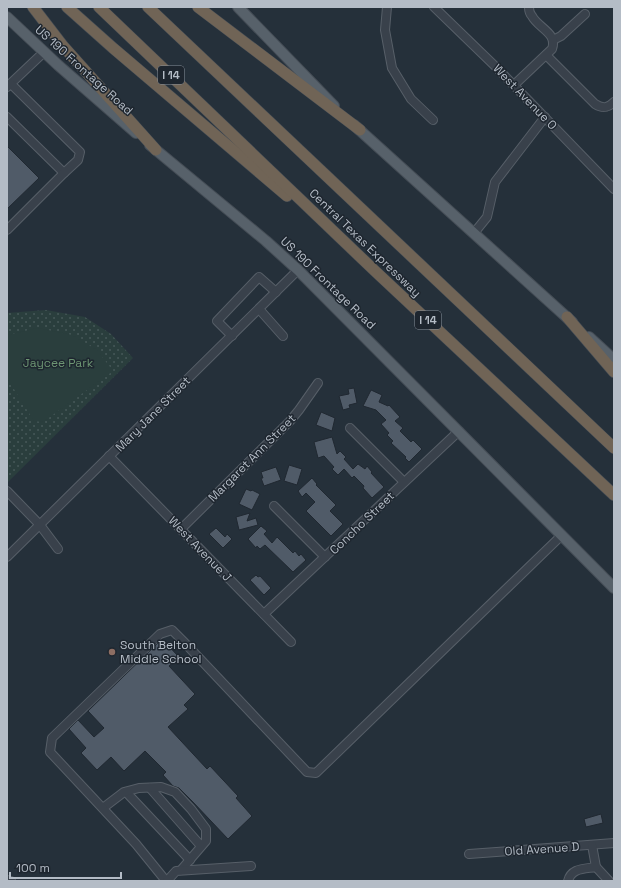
<svg xmlns="http://www.w3.org/2000/svg" width="621" height="888" font-family="'Space Grotesk',sans-serif">
  <style>
    .grass { fill: url(#grass-dots) }
    .garden { fill: #2a3e3d }
    .building { fill: #505b68; stroke: #202831 }
    .lines { fill: none; stroke-linecap: round; stroke-linejoin: round }
    .minor-casing { stroke: #575f68; stroke-width: 10 }
    .major-casing { stroke: #454d56; stroke-width: 12 }
    .highway-casing { stroke: #444c55; stroke-width: 12 }
    .minor { stroke: #39414b; stroke-width: 8 }
    .major { stroke: #57616a; stroke-width: 10 }
    .highway { stroke: #706456; stroke-width: 11 }
    .education-dot { fill: #8d6e63; stroke: #1e262f; stroke-width: 1.5 }
    .labels { text-anchor: middle; stroke-width: 3; stroke-linejoin: round; paint-order: stroke }
    .shield { fill: #1e262f; stroke: #878f99; stroke-width: 1 }
    .shield-label { font-size: 11px; font-weight: bold; fill: #b4bcc6 }
    .street-label { font-size: 12px; fill: #b4bcc6; stroke: #1e262f }
    .park-label { font-size: 12px; fill: #6d9573; stroke: #1e262f }
    .poi-label { font-size: 12px; fill: #b4bcc6; stroke: #1e262f; text-anchor: start }
  </style>
  <defs>
    <pattern id="grass-dots" width="8" height="8" patternUnits="userSpaceOnUse"><rect width="8" height="8" fill="#2a3e3d"/><path d="M2 2h.1M6 6h.1" fill="none" stroke="#465858" stroke-width="1.8" stroke-linecap="round"/></pattern>
  </defs>
  <rect width="100%" height="100%" fill="#25303a"/>
  <polygon class="grass" points="46,310 85,317 111,334 133,358 7,483 7,313"/>
  <polygon class="garden" points="38,328 72,335 97,350 113,371 43,422 34,421 7,378 7,335"/>
  <g class="building">
    <polygon points="7,146 39,178 7,209"/>
    <polygon points="354,388 357,403 349,405 350,408 343,410 339,396 349,394 348,389"/>
    <polygon points="371,390 382,395 379,402 388,406 389,405 400,417 395,421 403,428 400,431 411,442 413,440 422,449 409,462 405,458 406,457 391,443 393,441 387,435 389,433 381,424 386,420 376,410 363,406"/>
    <polygon points="321,412 335,418 332,431 316,425"/>
    <polygon points="332,437 337,454 340,451 346,457 344,459 353,469 358,464 365,469 367,466 372,472 371,473 384,487 372,498 363,488 364,486 354,476 352,478 344,469 338,475 332,469 334,467 324,456 318,458 314,442"/>
    <polygon points="289,465 302,469 297,485 284,481"/>
    <polygon points="276,467 281,480 264,486 261,478 263,478 261,472"/>
    <polygon points="312,478 317,484 316,485 336,505 330,511 343,524 331,536 306,511 315,502 306,493 302,497 298,491"/>
    <polygon points="246,489 251,491 252,490 260,494 252,510 239,504"/>
    <polygon points="250,513 247,521 256,518 258,525 239,530 236,517"/>
    <polygon points="261,526 267,531 264,534 272,543 277,537 293,553 295,551 299,556 301,554 306,560 293,572 265,545 260,549 257,546 256,548 248,539"/>
    <polygon points="216,528 225,537 227,534 232,539 223,548 209,534"/>
    <polygon points="256,575 258,577 260,576 271,588 264,595 250,580"/>
    <polygon points="162,639 179,657 169,666 195,694 184,705 188,709 168,727 207,769 210,766 238,796 236,798 252,816 228,839 192,801 179,788 173,786 163,775 166,772 145,751 124,771 111,757 97,770 81,753 86,748 69,729 78,720 94,737 104,728 88,711"/>
    <polygon points="601,814 603,823 586,827 584,819"/>
  </g>
  <g class="lines">
    <g class="minor-casing">
      <g id="minor">
        <polyline points="387,7 385,30 392,68 411,99 433,120"/>
        <polyline points="434,7 497,68 614,189"/>
        <polyline points="553,40 561,36 585,14"/>
        <path d="M546 55 595 104C603 109 608 108 614 102"/>
        <path d="M514 85 552 49C558 33 538 28 532 16 530 14 529 10 529 7"/>
        <polyline points="7,87 44,52"/>
        <polyline points="7,117 64,173"/>
        <polyline points="7,230 64,173 78,160 80,152 11,84"/>
        <polyline points="474,233 487,217 495,182 545,117"/>
        <polyline points="259,309 283,336"/>
        <polyline points="232,336 217,321 259,277 276,292"/>
        <polyline points="350,428 404,482"/>
        <polyline points="109,456 291,642"/>
        <polyline points="7,491 40,525 58,549"/>
        <polyline points="274,506 325,557"/>
        <polyline points="181,529 290,421 299,410 318,383"/>
        <polyline points="7,557 298,270"/>
        <polyline points="264,614 459,431"/>
        <polyline points="150,788 201,846"/>
        <polyline points="126,792 190,860"/>
        <polyline points="103,808 124,792 139,788 161,787 175,792 191,809 206,829 206,841 181,870"/>
        <polyline points="469,854 614,843"/>
        <polyline points="596,867 609,881"/>
        <polyline points="7,880 11,881"/>
        <polyline points="166,881 136,844 50,752 52,738 160,634 172,630 183,641 307,772 316,773 562,535"/>
        <polyline points="167,881 176,871 251,866"/>
        <path d="M568 881C571 868 584 869 596 867L592 845"/>
      </g>
    </g>
    <g class="major-casing">
      <g id="major">
        <polyline points="238,7 334,106"/>
        <polyline points="7,17 58,65 136,133"/>
        <polyline points="354,125 572,322"/>
        <polyline points="150,145 266,241 298,270 614,588"/>
        <polyline points="589,337 614,360"/>
      </g>
    </g>
    <g class="highway-casing">
      <g id="highway">
        <polyline points="33,7 63,46 156,150"/>
        <polyline points="67,7 113,48 287,196"/>
        <polyline points="99,7 375,271 614,495"/>
        <polyline points="148,7 614,448"/>
        <polyline points="198,7 360,130"/>
        <polyline points="567,317 614,372"/>
      </g>
    </g>
    <use href="#minor" class="minor"/>
    <use href="#major" class="major"/>
    <use href="#highway" class="highway"/>
  </g>
  <circle class="education-dot" cx="112" cy="652" r="4"/>
  <g class="labels">
    <g class="shield">
      <rect x="158" y="66" width="26" height="18" rx="3"/>
      <rect x="415" y="311" width="26" height="18" rx="3"/>
    </g>
    <g class="shield-label">
      <text x="171" y="79">I 14</text>
      <text x="428" y="324">I 14</text>
    </g>
    <g class="street-label">
      <text transform="translate(84 70) rotate(42)" y="4">US 190 Frontage Road</text>
      <text transform="translate(525 97) rotate(46)" y="4">West Avenue O</text>
      <text transform="translate(365 243) rotate(44)" y="4">Central Texas Expressway</text>
      <text transform="translate(328 283) rotate(44)" y="4">US 190 Frontage Road</text>
      <text transform="translate(153 414) rotate(-45)" y="4">Mary Jane Street</text>
      <text transform="translate(252 458) rotate(-45)" y="4">Margaret Ann Street</text>
      <text transform="translate(362 523) rotate(-44)" y="4">Concho Street</text>
      <text transform="translate(200 549) rotate(46)" y="4">West Avenue J</text>
      <text transform="translate(542 849) rotate(-4)" y="4">Old Avenue D</text>
    </g>
    <g class="park-label">
      <text x="58" y="367">Jaycee Park</text>
    </g>
    <g class="poi-label">
      <text x="120" y="649">South Belton<tspan x="120" dy="14">Middle School</tspan></text>
    </g>
  </g>
  <rect width="621" height="888" fill="none" stroke="#b4bcc6" stroke-width="16"/>
  <path d="M10 872v6h111v-6" fill="none" stroke="#b4bcc6" stroke-width="2"/>
  <text x="16" y="872" font-size="12" fill="#b4bcc6" stroke="#1e262f" stroke-width="3" paint-order="stroke">100 m</text>
</svg>
